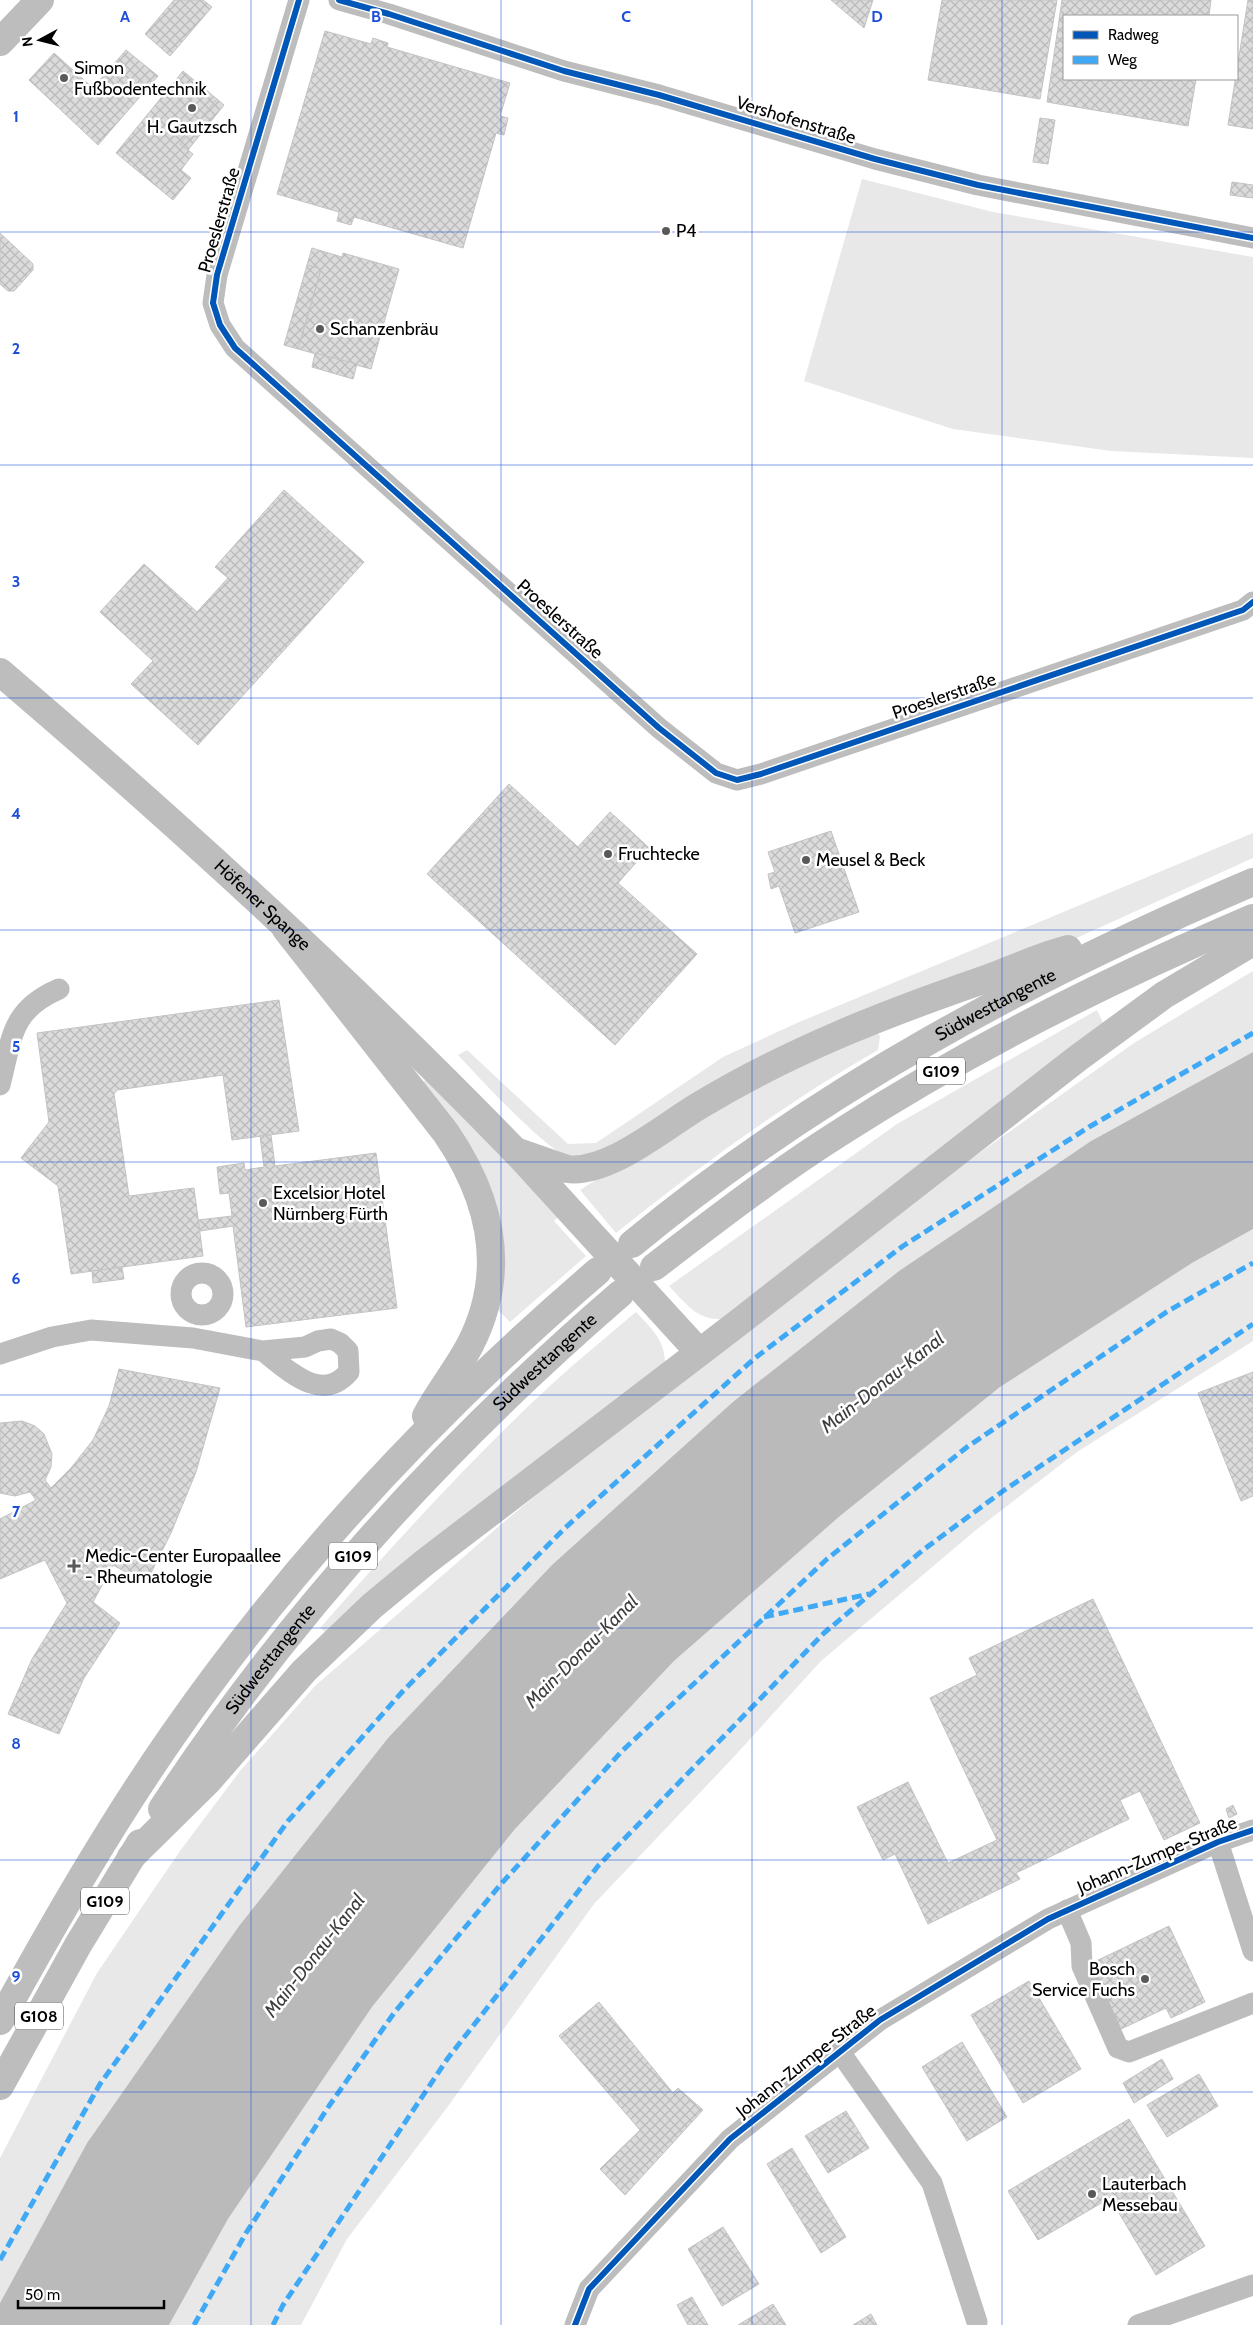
<svg xmlns="http://www.w3.org/2000/svg" width="1253" height="2325" font-family="Cabin,sans-serif">
  <style>
    .green { fill: #e8e8e8 }
    .water { fill: #bababa }
    .building { fill: url(#building-cross-hatch); stroke: #c3c3c3 }
    .lines { fill: none; stroke-linecap: round; stroke-linejoin: round }
    .minor { stroke: #bdbdbd; stroke-width: 21 }
    .major { stroke: #bdbdbd; stroke-width: 28 }
    .highway { stroke: #bdbdbd; stroke-width: 28 }
    .quiet { stroke: #3fa9f5; stroke-width: 5; stroke-dasharray: 10 5; stroke-linecap: butt }
    .cycleway-casing { stroke: #fff; stroke-width: 9 }
    .cycleway { stroke: #0057b8; stroke-width: 6 }
    .grid { fill: none; stroke: #1d4ed8; stroke-width: 1; stroke-opacity: 0.55 }
    .poi-dot { fill: #595959; stroke: #fff; stroke-width: 2 }
    .labels { text-anchor: middle; stroke-width: 5; stroke-linejoin: round; paint-order: stroke }
    .shield { fill: #fff; stroke: #4c4c4c; stroke-width: 1 }
    .shield-label { font-size: 16px; font-weight: bold; fill: #000 }
    .poi-label { font-size: 18px; fill: #000; stroke: #fff; text-anchor: start }
    .street-label { font-size: 18px; fill: #000; stroke: #fff }
    .water-label { font-size: 19px; font-style: italic; fill: #3d3d3d; stroke: #fff }
    .grid-label { font-size: 16px; text-anchor: middle; font-weight: bold; fill: #1d4ed8; stroke: #fff; stroke-width: 5; stroke-linejoin: round; paint-order: stroke }
  </style>
  <defs>
    <pattern id="building-cross-hatch" width="8" height="8" patternUnits="userSpaceOnUse" patternTransform="scale(1.25)"><rect width="8" height="8" fill="#dbdbdb"/><path d="M0 0l8 8M0 8l8-8" fill="none" stroke="#bababa"/></pattern>
  </defs>
  <rect width="100%" height="100%" fill="#fff"/>
  <g class="green">
    <polygon points="862,179 993,212 1253,257 1253,458 1111,451 953,429 804,381"/>
    <path d="M1253 833V858L622 1144C608 1148 586 1157 573 1158 552 1158 475 1073 458 1055L467 1050 568 1144 596 1143 723 1057 797 1023Z"/>
    <polygon points="1253,971 1253,1052 1091,1141 899,1271 734,1401 388,1738 239,1926 87,2143 0,2303 0,2158 97,1973 180,1851 240,1771 315,1686 505,1521 674,1382 943,1179 1134,1043"/>
    <path d="M1097 1010 1104 1025 723 1319C698 1321 685 1303 669 1286L897 1124Z"/>
    <path d="M876 1031 880 1036 878 1050C785 1103 700 1166 616 1233L580 1190 721 1101Z"/>
    <polygon points="426,1079 515,1168 558,1217 554,1221 586,1256 510,1322 497,1309 500,1272 419,1087"/>
    <polygon points="1253,1229 1253,1341 1077,1452 976,1530 821,1661 730,1761 594,1904 446,2109 347,2239 301,2325 169,2325 228,2219 372,2007 515,1829 674,1661 840,1516 1000,1387 1192,1263"/>
    <path d="M636 1312C651 1328 666 1341 665 1365L331 1636 320 1628C394 1544 470 1460 552 1384 579 1359 608 1336 636 1312Z"/>
  </g>
  <polygon class="water" points="1253,1052 1253,1229 1192,1263 1000,1387 840,1516 674,1661 515,1829 372,2007 228,2219 169,2325 0,2325 0,2303 87,2143 239,1926 388,1738 552,1565 734,1401 899,1271 1091,1141"/>
  <g class="building">
    <polygon points="174,0 203,0 212,7 170,56 145,34"/>
    <polygon points="831,0 873,0 864,28"/>
    <polygon points="942,0 1057,0 1040,99 928,80"/>
    <polygon points="1062,0 1211,0 1209,16 1064,16 1064,79 1196,79 1188,126 1047,102"/>
    <polygon points="1248,0 1253,0 1253,129 1228,125"/>
    <polygon points="325,31 371,44 373,38 388,43 387,47 510,83 500,116 508,118 504,135 496,133 463,248 354,217 351,225 337,221 339,212 277,194"/>
    <polygon points="126,50 158,76 98,145 29,80 54,53 93,88"/>
    <polygon points="183,71 217,99 180,144 193,154 181,170 191,178 173,200 116,153"/>
    <polygon points="217,99 224,105 188,150 180,144"/>
    <polygon points="1040,118 1055,120 1048,164 1033,162"/>
    <polygon points="1232,182 1253,185 1253,198 1230,195"/>
    <polygon points="0,233 33,264 33,270 14,291 8,291 0,284"/>
    <polygon points="312,248 342,257 343,253 399,269 371,369 298,349 321,269 307,265"/>
    <polygon points="307,265 321,269 298,349 284,345"/>
    <polygon points="315,353 357,364 353,379 312,367"/>
    <polygon points="284,490 364,562 198,745 131,684 153,661 100,612 144,564 197,612 228,578 215,567"/>
    <polygon points="509,784 578,847 610,812 630,830 649,848 618,883 697,954 615,1045 427,874"/>
    <polygon points="831,831 859,912 795,933 779,886 771,889 768,874 775,872 768,852"/>
    <polygon points="279,1000 299,1131 232,1140 223,1075 117,1090 114,1094 129,1196 194,1188 203,1256 71,1274 58,1186 21,1158 49,1122 37,1033"/>
    <polygon points="271,1135 275,1166 376,1153 397,1308 246,1327 233,1226 200,1231 198,1220 232,1216 229,1193 220,1194 217,1167 244,1163 245,1170 264,1167 260,1136"/>
    <polygon points="122,1267 124,1279 93,1283 92,1271"/>
    <polygon points="119,1369 220,1388 196,1472 171,1533 146,1583 113,1565 93,1602 120,1623 84,1678 59,1734 8,1714 32,1659 67,1603 45,1560 0,1579 0,1519 36,1500 30,1492 15,1496 0,1493 0,1423 22,1421 35,1426 44,1434 52,1454 51,1467 45,1480 51,1488 71,1468 93,1440 109,1406"/>
    <polygon points="1253,1372 1253,1496 1241,1501 1198,1393"/>
    <polygon points="1093,1599 1200,1823 1164,1840 1140,1791 1120,1800 1129,1819 1016,1873 1020,1879 928,1924 895,1854 883,1860 857,1807 908,1782 948,1863 997,1840 930,1698 977,1675 969,1658"/>
    <polygon points="1233,1805 1237,1814 1229,1818 1226,1809"/>
    <polygon points="1169,1926 1205,2002 1171,2018 1166,2008 1121,2029 1090,1964"/>
    <polygon points="1029,1981 1081,2069 1023,2103 971,2015"/>
    <polygon points="599,2002 673,2093 678,2088 703,2110 625,2195 600,2169 640,2130 559,2036"/>
    <polygon points="962,2042 1007,2117 967,2141 922,2067"/>
    <polygon points="1162,2059 1173,2079 1134,2103 1123,2083"/>
    <polygon points="1199,2074 1218,2106 1167,2137 1147,2105"/>
    <polygon points="846,2111 869,2148 828,2173 805,2136"/>
    <polygon points="1129,2119 1205,2246 1156,2275 1110,2198 1038,2240 1008,2191"/>
    <polygon points="792,2148 846,2237 821,2253 767,2164"/>
    <polygon points="723,2227 759,2284 722,2306 688,2249"/>
    <polygon points="692,2297 708,2325 688,2325 677,2305"/>
    <polygon points="773,2304 786,2325 738,2325"/>
    <polygon points="871,2314 877,2325 853,2325"/>
  </g>
  <g class="lines">
    <g class="minor">
      <polyline points="299,0 217,275 213,303 220,325 235,348 659,728 716,773 737,780 761,774 1243,610 1253,602"/>
      <polyline points="339,0 389,14 564,71 659,95 875,159 978,185 1253,238"/>
      <path d="M0 1085C12 1039 10 1010 59 989"/>
      <circle cx="202" cy="1294" r="21"/>
      <path d="M0 1354 52 1337 91 1330 193 1338 263 1351 305 1347 318 1341 331 1339 340 1343 348 1351 349 1372C321 1404 288 1370 263 1351"/>
      <polyline points="1218,1842 1253,1951"/>
      <polyline points="1067,1910 1081,1943 1082,1966 1118,2048 1129,2052 1253,2003"/>
      <polyline points="840,2052 932,2183 977,2322"/>
      <polyline points="575,2325 589,2289 730,2139 880,2020 1048,1919 1218,1842 1253,1830"/>
      <polyline points="1138,2325 1253,2285"/>
    </g>
    <g class="major">
      <polyline points="0,42 40,0"/>
      <path id="s1" d="M0 672C178 824 352 983 515 1151"/>
    </g>
    <g class="highway">
      <path d="M286 929 446 1133C491 1199 508 1271 470 1345 457 1370 439 1391 426 1416"/>
      <path d="M515 1151 567 1169C609 1175 667 1124 702 1104 792 1050 887 1013 986 979 1014 969 1040 956 1068 949"/>
      <polyline points="518,1154 699,1352"/>
      <path id="s2" d="M632 1244C818 1090 1032 976 1253 882"/>
      <path d="M654 1267C715 1220 776 1173 841 1132 971 1048 1110 979 1253 918"/>
      <path id="s3" d="M162 1809C289 1615 445 1445 620 1294"/>
      <polyline points="131,1857 208,1781 304,1671 372,1606 424,1563 738,1323 1078,1058 1164,995 1253,942"/>
      <path d="M0 2021C54 1923 109 1827 173 1735 294 1561 438 1408 598 1271"/>
      <polyline points="0,2086 78,1945 140,1843"/>
    </g>
    <g class="quiet">
      <polyline points="764,1617 869,1594"/>
      <polyline points="0,2260 100,2084 288,1821 403,1691 565,1528 755,1358 903,1246 1089,1127 1253,1033"/>
      <polyline points="194,2325 246,2233 329,2106 394,2013 501,1884 622,1751 827,1559 967,1447 1168,1311 1253,1263"/>
      <polyline points="273,2325 283,2305 448,2058 598,1866 824,1633 923,1550 1003,1491 1253,1324"/>
    </g>
    <g class="cycleway-casing">
      <g id="cycleway">
        <polyline points="299,0 217,275 213,303 220,325 235,348 659,728 716,773 737,780 761,774 1243,610 1253,602"/>
        <polyline points="339,0 389,14 564,71 659,95 875,159 978,185 1253,238"/>
        <polyline points="575,2325 589,2289 730,2139 880,2020 1048,1919 1218,1842 1253,1830"/>
      </g>
    </g>
    <use href="#cycleway" class="cycleway"/>
  </g>
  <path class="grid" d="M251 0V2325M501 0V2325M752 0V2325M1002 0V2325M0 232H1253M0 465H1253M0 698H1253M0 930H1253M0 1162H1253M0 1395H1253M0 1628H1253M0 1860H1253M0 2092H1253"/>
  <g class="poi-dot">
    <circle cx="64" cy="78" r="5"/>
    <circle cx="192" cy="108" r="5"/>
    <circle cx="666" cy="231" r="5"/>
    <circle cx="320" cy="329" r="5"/>
    <circle cx="608" cy="854" r="5"/>
    <circle cx="806" cy="860" r="5"/>
    <circle cx="263" cy="1203" r="5"/>
    <path d="M71.5 1558.5h5v5h5v5h-5v5h-5v-5h-5v-5h5z"/>
    <circle cx="1145" cy="1979" r="5"/>
    <circle cx="1092" cy="2194" r="5"/>
  </g>
  <g class="labels">
    <g class="shield">
      <rect x="917" y="1057.5" width="48" height="27" rx="4"/>
      <rect x="329" y="1542.5" width="48" height="27" rx="4"/>
      <rect x="81" y="1887.5" width="48" height="27" rx="4"/>
      <rect x="15" y="2002.5" width="48" height="27" rx="4"/>
    </g>
    <g class="shield-label">
      <text x="941" y="1077">G109</text>
      <text x="353" y="1562">G109</text>
      <text x="105" y="1907">G109</text>
      <text x="39" y="2022">G108</text>
    </g>
    <g class="poi-label">
      <text x="74" y="74">Simon<tspan x="74" dy="21">Fußbodentechnik</tspan></text>
      <text x="192" y="133" text-anchor="middle">H. Gautzsch</text>
      <text x="676" y="237">P4</text>
      <text x="330" y="335">Schanzenbräu</text>
      <text x="618" y="860">Fruchtecke</text>
      <text x="816" y="866">Meusel &amp; Beck</text>
      <text x="273" y="1199">Excelsior Hotel<tspan x="273" dy="21">Nürnberg Fürth</tspan></text>
      <text x="85" y="1562">Medic-Center Europaallee<tspan x="85" dy="21">- Rheumatologie</tspan></text>
      <text x="1135" y="1975" text-anchor="end">Bosch<tspan x="1135" dy="21">Service Fuchs</tspan></text>
      <text x="1102" y="2190">Lauterbach<tspan x="1102" dy="21">Messebau</tspan></text>
    </g>
    <g class="street-label">
      <text transform="translate(796 120) rotate(17)" y="6">Vershofenstraße</text>
      <text transform="translate(219 220) rotate(-74)" y="6">Proeslerstraße</text>
      <text transform="translate(560 619) rotate(42)" y="6">Proeslerstraße</text>
      <text transform="translate(944 696) rotate(-19)" y="6">Proeslerstraße</text>
      <text dy="6" stroke="none"><textPath href="#s1" startOffset="351">Höfener Spange</textPath></text>
      <text dy="6" stroke="none"><textPath href="#s2" startOffset="436">Südwesttangente</textPath></text>
      <text dy="6" stroke="none"><textPath href="#s3" startOffset="590">Südwesttangente</textPath></text>
      <text dy="6" stroke="none"><textPath href="#s3" startOffset="185">Südwesttangente</textPath></text>
      <text transform="translate(1157 1855) rotate(-23)" y="6">Johann-Zumpe-Straße</text>
      <text transform="translate(806 2061) rotate(-38)" y="6">Johann-Zumpe-Straße</text>
    </g>
    <g class="water-label">
      <text transform="translate(882 1382) rotate(-38)" y="7">Main-Donau-Kanal</text>
      <text transform="translate(581 1651) rotate(-45)" y="7">Main-Donau-Kanal</text>
      <text transform="translate(314 1955) rotate(-52)" y="7">Main-Donau-Kanal</text>
    </g>
  </g>
  <g class="grid-label">
    <text x="125" y="22">A</text>
    <text x="376" y="22">B</text>
    <text x="626" y="22">C</text>
    <text x="877" y="22">D</text>
    <text x="16" y="122">1</text>
    <text x="16" y="354">2</text>
    <text x="16" y="587">3</text>
    <text x="16" y="819">4</text>
    <text x="16" y="1052">5</text>
    <text x="16" y="1284">6</text>
    <text x="16" y="1517">7</text>
    <text x="16" y="1749">8</text>
    <text x="16" y="1982">9</text>
  </g>
  <rect x="1063" y="15" width="175" height="65" fill="#ffffff" stroke="#999999"/>
  <rect x="1073" y="31" width="25" height="8" fill="#0057b8" stroke="#999999"/>
  <text x="1108" y="40" font-size="15" fill="#000000">Radweg</text>
  <rect x="1073" y="56" width="25" height="8" fill="#3fa9f5" stroke="#999999"/>
  <text x="1108" y="65" font-size="15" fill="#000000">Weg</text>
  <g transform="translate(40 40) rotate(263)" stroke="#ffffff" stroke-width="4" paint-order="stroke">
  <path d="M0-4L9 19L0 12L-9 19Z" fill="#000000"/>
  <text y="-8" font-size="14" font-weight="bold" text-anchor="middle" fill="#000000">N</text>
  </g>
  <path d="M18 2300v8h146v-8" fill="none" stroke="#000000" stroke-width="2.5"/>
  <text x="25" y="2300" font-size="15" fill="#000000" stroke="#ffffff" stroke-width="4" paint-order="stroke">50 m</text>
</svg>
